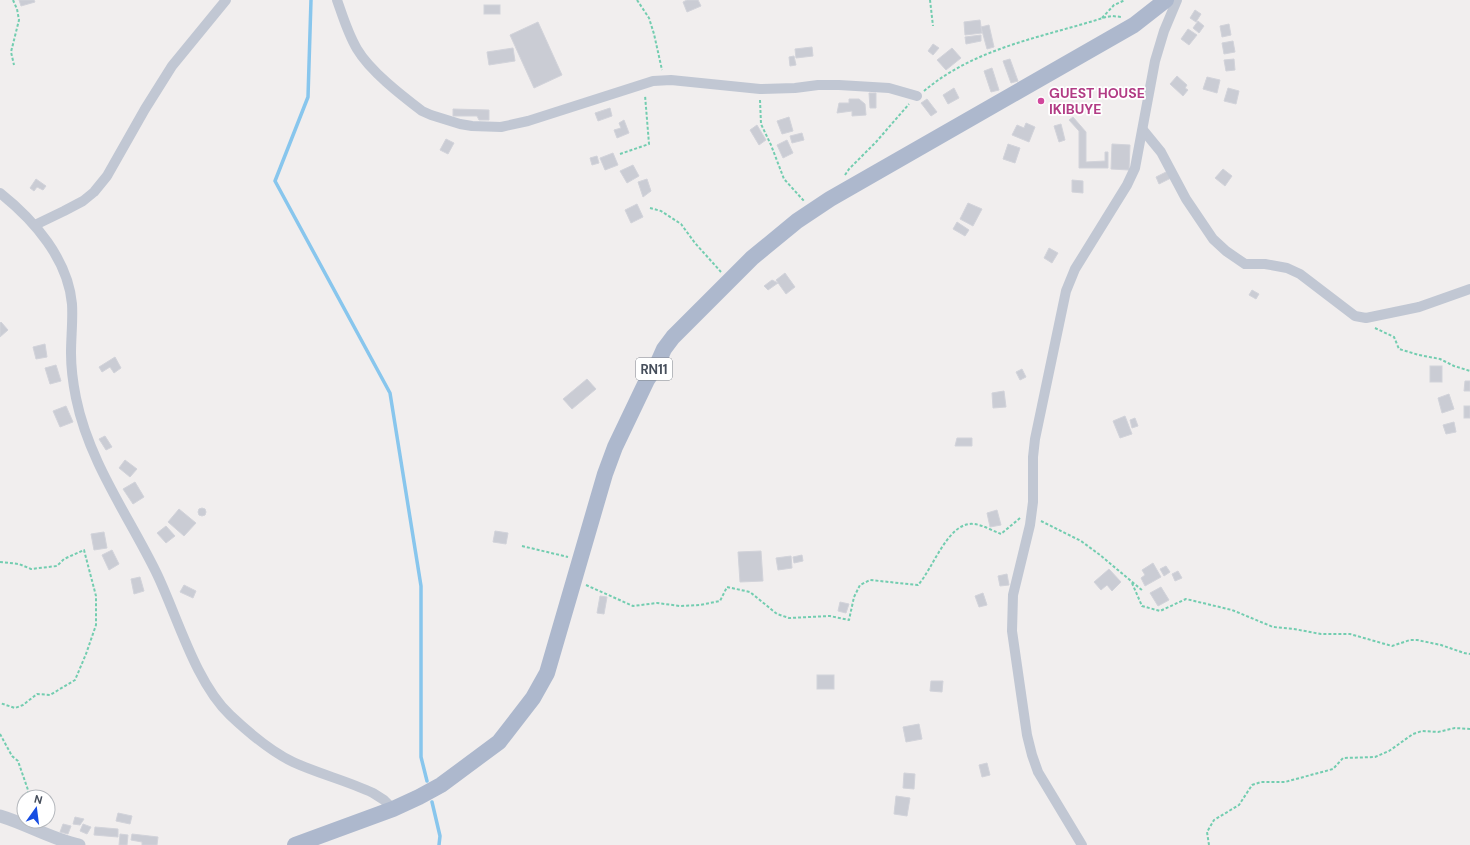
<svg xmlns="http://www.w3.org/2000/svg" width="1470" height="845" font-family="'DM Sans',sans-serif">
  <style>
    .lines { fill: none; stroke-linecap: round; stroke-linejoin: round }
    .stream { stroke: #88c6ed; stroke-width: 3.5 }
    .building { fill: #caccd4; stroke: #d2d3da }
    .path { stroke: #73cdb0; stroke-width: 2; stroke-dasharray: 3 2; stroke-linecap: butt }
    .minor { stroke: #c1c7d3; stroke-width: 10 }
    .tertiary { stroke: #c1c7d3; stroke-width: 13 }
    .primary { stroke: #adb8cd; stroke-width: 16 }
    .hotel-dot { fill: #d1479c; stroke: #fff; stroke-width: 1.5 }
    .labels { text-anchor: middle; stroke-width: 3.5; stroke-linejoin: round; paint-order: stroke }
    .shield { fill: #fff; stroke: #7e838c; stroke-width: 1 }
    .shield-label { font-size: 13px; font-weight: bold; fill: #464e5b }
    .hotel-label { font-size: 14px; font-weight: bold; fill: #b23c85; stroke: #fff; text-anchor: start }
  </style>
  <rect width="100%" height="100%" fill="#f1eeee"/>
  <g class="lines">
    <g class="stream">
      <polyline points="311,0 308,97 275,181 390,393 421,586 421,757 427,781"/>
      <polyline points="432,802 440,836 439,845"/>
    </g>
  </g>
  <g class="building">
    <polygon points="19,0 34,0 35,2 21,6"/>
    <polygon points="687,0 698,0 701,6 687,12 683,2"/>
    <rect x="484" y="5" width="16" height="9"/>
    <polygon points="1195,10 1201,14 1196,22 1190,18"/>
    <polygon points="980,20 982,33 965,35 964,22"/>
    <polygon points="1198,21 1204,26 1199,33 1193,28"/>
    <polygon points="538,22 562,75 534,88 510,35"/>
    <polygon points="1229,24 1231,35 1222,37 1220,26"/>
    <polygon points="989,25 994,47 987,49 981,27"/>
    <polygon points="1188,29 1197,35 1189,45 1181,39"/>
    <polygon points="981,35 981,41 966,44 965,37"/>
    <polygon points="1233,41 1235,52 1224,54 1222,43"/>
    <polygon points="933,44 939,48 933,55 928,51"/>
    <polygon points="812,47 813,56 796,58 795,49"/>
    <polygon points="513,48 515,61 489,65 487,52"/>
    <polygon points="952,48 961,58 946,70 937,60"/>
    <polygon points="794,56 796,65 790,66 789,57"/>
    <polygon points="1010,59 1018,81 1011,83 1003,61"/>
    <polygon points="1234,59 1235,70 1226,71 1224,60"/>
    <polygon points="992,68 999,90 991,92 984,71"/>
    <polygon points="1177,76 1187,85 1185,88 1188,90 1183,96 1170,84"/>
    <polygon points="1207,77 1220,80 1217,93 1203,89"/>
    <polygon points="954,88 959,98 948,104 943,95"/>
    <polygon points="1228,88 1239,91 1236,104 1224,101"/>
    <polygon points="869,93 876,93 876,108 870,108"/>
    <polygon points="849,99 859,99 865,104 866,115 852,116 852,111 837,113 839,103 849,103"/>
    <polygon points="927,99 937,112 931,116 921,103"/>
    <polygon points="610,108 612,116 598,121 595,113"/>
    <polygon points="453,109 489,110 489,120 479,120 477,116 453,116"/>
    <polygon points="789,117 793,131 782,134 777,121"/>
    <polygon points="1073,117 1086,132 1086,162 1105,161 1105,152 1108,152 1108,168 1079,168 1079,131 1069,120"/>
    <polygon points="624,120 629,133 617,138 614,130 621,128 619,123"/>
    <polygon points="1026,123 1035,127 1029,142 1012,135 1017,125 1024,128"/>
    <polygon points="1061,124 1065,140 1059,142 1054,126"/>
    <polygon points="757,125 766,140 759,145 750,130"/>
    <polygon points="802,133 804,140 792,143 790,136"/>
    <polygon points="446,139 454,143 448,154 440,150"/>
    <polygon points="787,140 793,153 783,158 777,145"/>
    <polygon points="1008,144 1020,148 1015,163 1003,159"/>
    <polygon points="1112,144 1130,145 1129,170 1111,169"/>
    <polygon points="613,153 618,165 605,170 600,158"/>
    <polygon points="597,156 599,163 592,165 590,158"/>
    <polygon points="633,165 639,176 627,183 620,171"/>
    <polygon points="1223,169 1232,176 1225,186 1215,178"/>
    <polygon points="1168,171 1171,178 1159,184 1156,177"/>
    <polygon points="36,179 46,186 43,190 37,187 34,191 30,188"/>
    <polygon points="647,179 651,191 643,197 638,182"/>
    <polygon points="1072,180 1083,181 1083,193 1072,192"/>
    <polygon points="968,203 982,209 973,226 960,219"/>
    <polygon points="637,204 643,217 631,223 625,210"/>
    <polygon points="957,222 969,230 965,236 953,229"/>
    <polygon points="1049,248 1058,253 1052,263 1044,258"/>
    <polygon points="785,273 795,287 786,294 776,280"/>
    <polygon points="772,280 778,283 768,290 764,286"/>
    <polygon points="1252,290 1259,294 1256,299 1249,295"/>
    <polygon points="1,322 8,330 0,337 0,323"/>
    <polygon points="45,344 47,357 36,359 33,347"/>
    <polygon points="115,357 121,368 114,373 110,367 102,372 99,367"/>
    <polygon points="56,365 61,381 50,384 45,368"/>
    <rect x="1430" y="366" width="12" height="16"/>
    <polygon points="1022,369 1026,377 1020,380 1016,372"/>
    <polygon points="587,379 596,389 572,409 563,399"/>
    <polygon points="1465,381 1470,381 1470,391 1464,391"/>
    <polygon points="1004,391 1006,407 993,408 992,393"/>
    <polygon points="1449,394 1454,409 1442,413 1438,398"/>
    <polygon points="66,406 73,422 60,427 53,411"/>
    <rect x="1464" y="406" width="6" height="12"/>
    <polygon points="1125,416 1132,434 1120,438 1113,421"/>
    <polygon points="1135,418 1138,426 1132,428 1130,420"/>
    <polygon points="1454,422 1456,432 1446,434 1443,425"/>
    <polygon points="105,436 112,447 106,450 99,439"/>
    <polygon points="957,438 972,438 972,446 955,446"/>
    <polygon points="125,460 137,469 130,477 119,468"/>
    <polygon points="135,482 144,497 133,504 123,489"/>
    <circle cx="202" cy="512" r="4"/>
    <polygon points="179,509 196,523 184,536 168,522"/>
    <polygon points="997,510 1001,525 990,527 987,513"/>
    <polygon points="166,526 175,536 166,543 157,533"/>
    <polygon points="495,531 508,533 506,544 493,542"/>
    <polygon points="104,532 107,548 94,550 91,534"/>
    <polygon points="112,550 119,564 109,570 102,555"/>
    <polygon points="761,551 763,581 740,582 738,552"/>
    <polygon points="802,555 803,561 794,563 793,557"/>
    <polygon points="791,556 792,568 778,570 776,558"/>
    <polygon points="1153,563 1161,577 1145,586 1141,578 1145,575 1142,570"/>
    <polygon points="1166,566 1170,572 1164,576 1160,569"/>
    <polygon points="1109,569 1121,582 1112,591 1107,585 1101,590 1094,582"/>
    <polygon points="1178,571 1182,578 1175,581 1172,574"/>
    <polygon points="1007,574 1009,585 1000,586 998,576"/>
    <polygon points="140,577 144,591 134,594 131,579"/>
    <polygon points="184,585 196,591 193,598 180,592"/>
    <polygon points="1161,587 1169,600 1158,606 1150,593"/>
    <polygon points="983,593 987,605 979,607 975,596"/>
    <polygon points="600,596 607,597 604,614 597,613"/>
    <polygon points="840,602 849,604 846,613 838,611"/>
    <rect x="817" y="675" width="17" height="14"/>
    <polygon points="931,681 943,681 942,692 930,691"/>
    <polygon points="919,724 922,739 906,742 903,727"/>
    <polygon points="987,763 990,775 982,777 979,765"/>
    <polygon points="904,773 915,774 914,789 903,788"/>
    <polygon points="896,796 910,798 907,816 894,814"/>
    <polygon points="118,813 132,816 130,824 116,821"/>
    <polygon points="75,817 84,819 80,825 73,824"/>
    <polygon points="63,824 71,826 68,834 60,832"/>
    <polygon points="83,824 91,827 87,834 80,831"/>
    <polygon points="95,827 118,829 118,837 94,835"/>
    <polygon points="120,834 128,835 127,845 119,845"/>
    <polygon points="132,834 158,837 157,845 142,845 142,842 131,840"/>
  </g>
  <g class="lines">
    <g class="path">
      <polyline points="13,0 17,9 19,20 11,52 14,65"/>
      <polyline points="637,0 649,18 654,34 662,70"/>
      <polyline points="930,0 933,26"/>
      <polyline points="1102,18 1114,5 1125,0"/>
      <path d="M924 91C976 47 1044 37 1106 17L1112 16 1122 17"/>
      <polyline points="760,100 761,124 771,145 784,179 804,201"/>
      <polyline points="620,154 649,144 645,95"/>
      <polyline points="845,175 849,169 876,142 909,104"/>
      <polyline points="650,208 661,211 681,224 695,243 721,272"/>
      <polyline points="1375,328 1394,337 1399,349 1419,355 1440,359 1454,366 1470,371"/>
      <polyline points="1041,521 1081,541 1100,555 1143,591"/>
      <polyline points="522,546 568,557"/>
      <polyline points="0,562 19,564 31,569 57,566 64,559 84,550 96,596 96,625 86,654 75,680 50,695 37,694 23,705 15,708 0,703"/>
      <polyline points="1132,583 1142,606 1160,611 1186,599 1232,610 1273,627 1294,629 1321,634 1350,634 1392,646 1410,640 1417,640 1441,645 1464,653 1470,654"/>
      <path d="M586 585 633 606 657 603 680 606 700 605 720 601 727 587 750 592 777 614 789 618 830 616 849 620 854 597 860 585 870 580 918 585C933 569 948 521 974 524 983 525 993 531 1001 534L1020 518"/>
      <polyline points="0,734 12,756 18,761 28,790 28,797"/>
      <polyline points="1209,845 1207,832 1214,820 1239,805 1252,785 1261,782 1285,782 1333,769 1343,758 1375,757 1389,751 1413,734 1422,731 1438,732 1455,728 1470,729"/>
    </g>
    <g class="minor">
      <path d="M337 0C343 17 348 34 357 49 370 71 401 95 422 111L431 115 460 124 472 126 501 127 528 121 653 81 671 80 760 89 795 88 818 85H839L889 88 917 96"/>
      <polyline points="1143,130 1161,152 1186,199 1213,239 1226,251 1245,264 1265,264 1287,268 1300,274 1355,316 1366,318 1419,307 1470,289"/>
      <path d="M0 193C34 220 68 259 72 304 73 320 71 337 71 353 71 368 73 383 76 398 89 462 128 515 156 572 177 615 195 682 230 715 248 732 270 751 293 762 319 774 348 781 373 793L384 800 393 809"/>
      <polyline points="35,225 64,211 83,201 94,192 107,176 145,109 172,66 226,0"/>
      <polyline points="1082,845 1038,772 1032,755 1027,735 1012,631 1013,595 1030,525 1033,502 1033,457 1035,439 1066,291 1075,269 1127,185 1135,168 1155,61 1164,31 1177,0"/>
    </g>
    <path class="tertiary" d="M0 816C27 824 51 839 79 845"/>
    <polyline class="primary" points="295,845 393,809 419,797 441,785 499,742 533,698 547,673 605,474 615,447 647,380 656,367 664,349 673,337 752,258 797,221 830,199 1134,25 1166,0"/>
  </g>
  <circle class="hotel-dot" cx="1041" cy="101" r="4"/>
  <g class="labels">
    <rect class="shield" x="636" y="358" width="36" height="22" rx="3"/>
    <g class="shield-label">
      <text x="654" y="374">RN11</text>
    </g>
    <g class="hotel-label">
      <text x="1049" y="98">GUEST HOUSE<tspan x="1049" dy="16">IKIBUYE</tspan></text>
    </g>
  </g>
  <g transform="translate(36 809) rotate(14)"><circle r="19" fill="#ffffff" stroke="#b5b8bd"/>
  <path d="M0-3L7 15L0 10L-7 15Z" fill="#174de2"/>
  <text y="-6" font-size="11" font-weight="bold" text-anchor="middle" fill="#464e5b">N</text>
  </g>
</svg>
